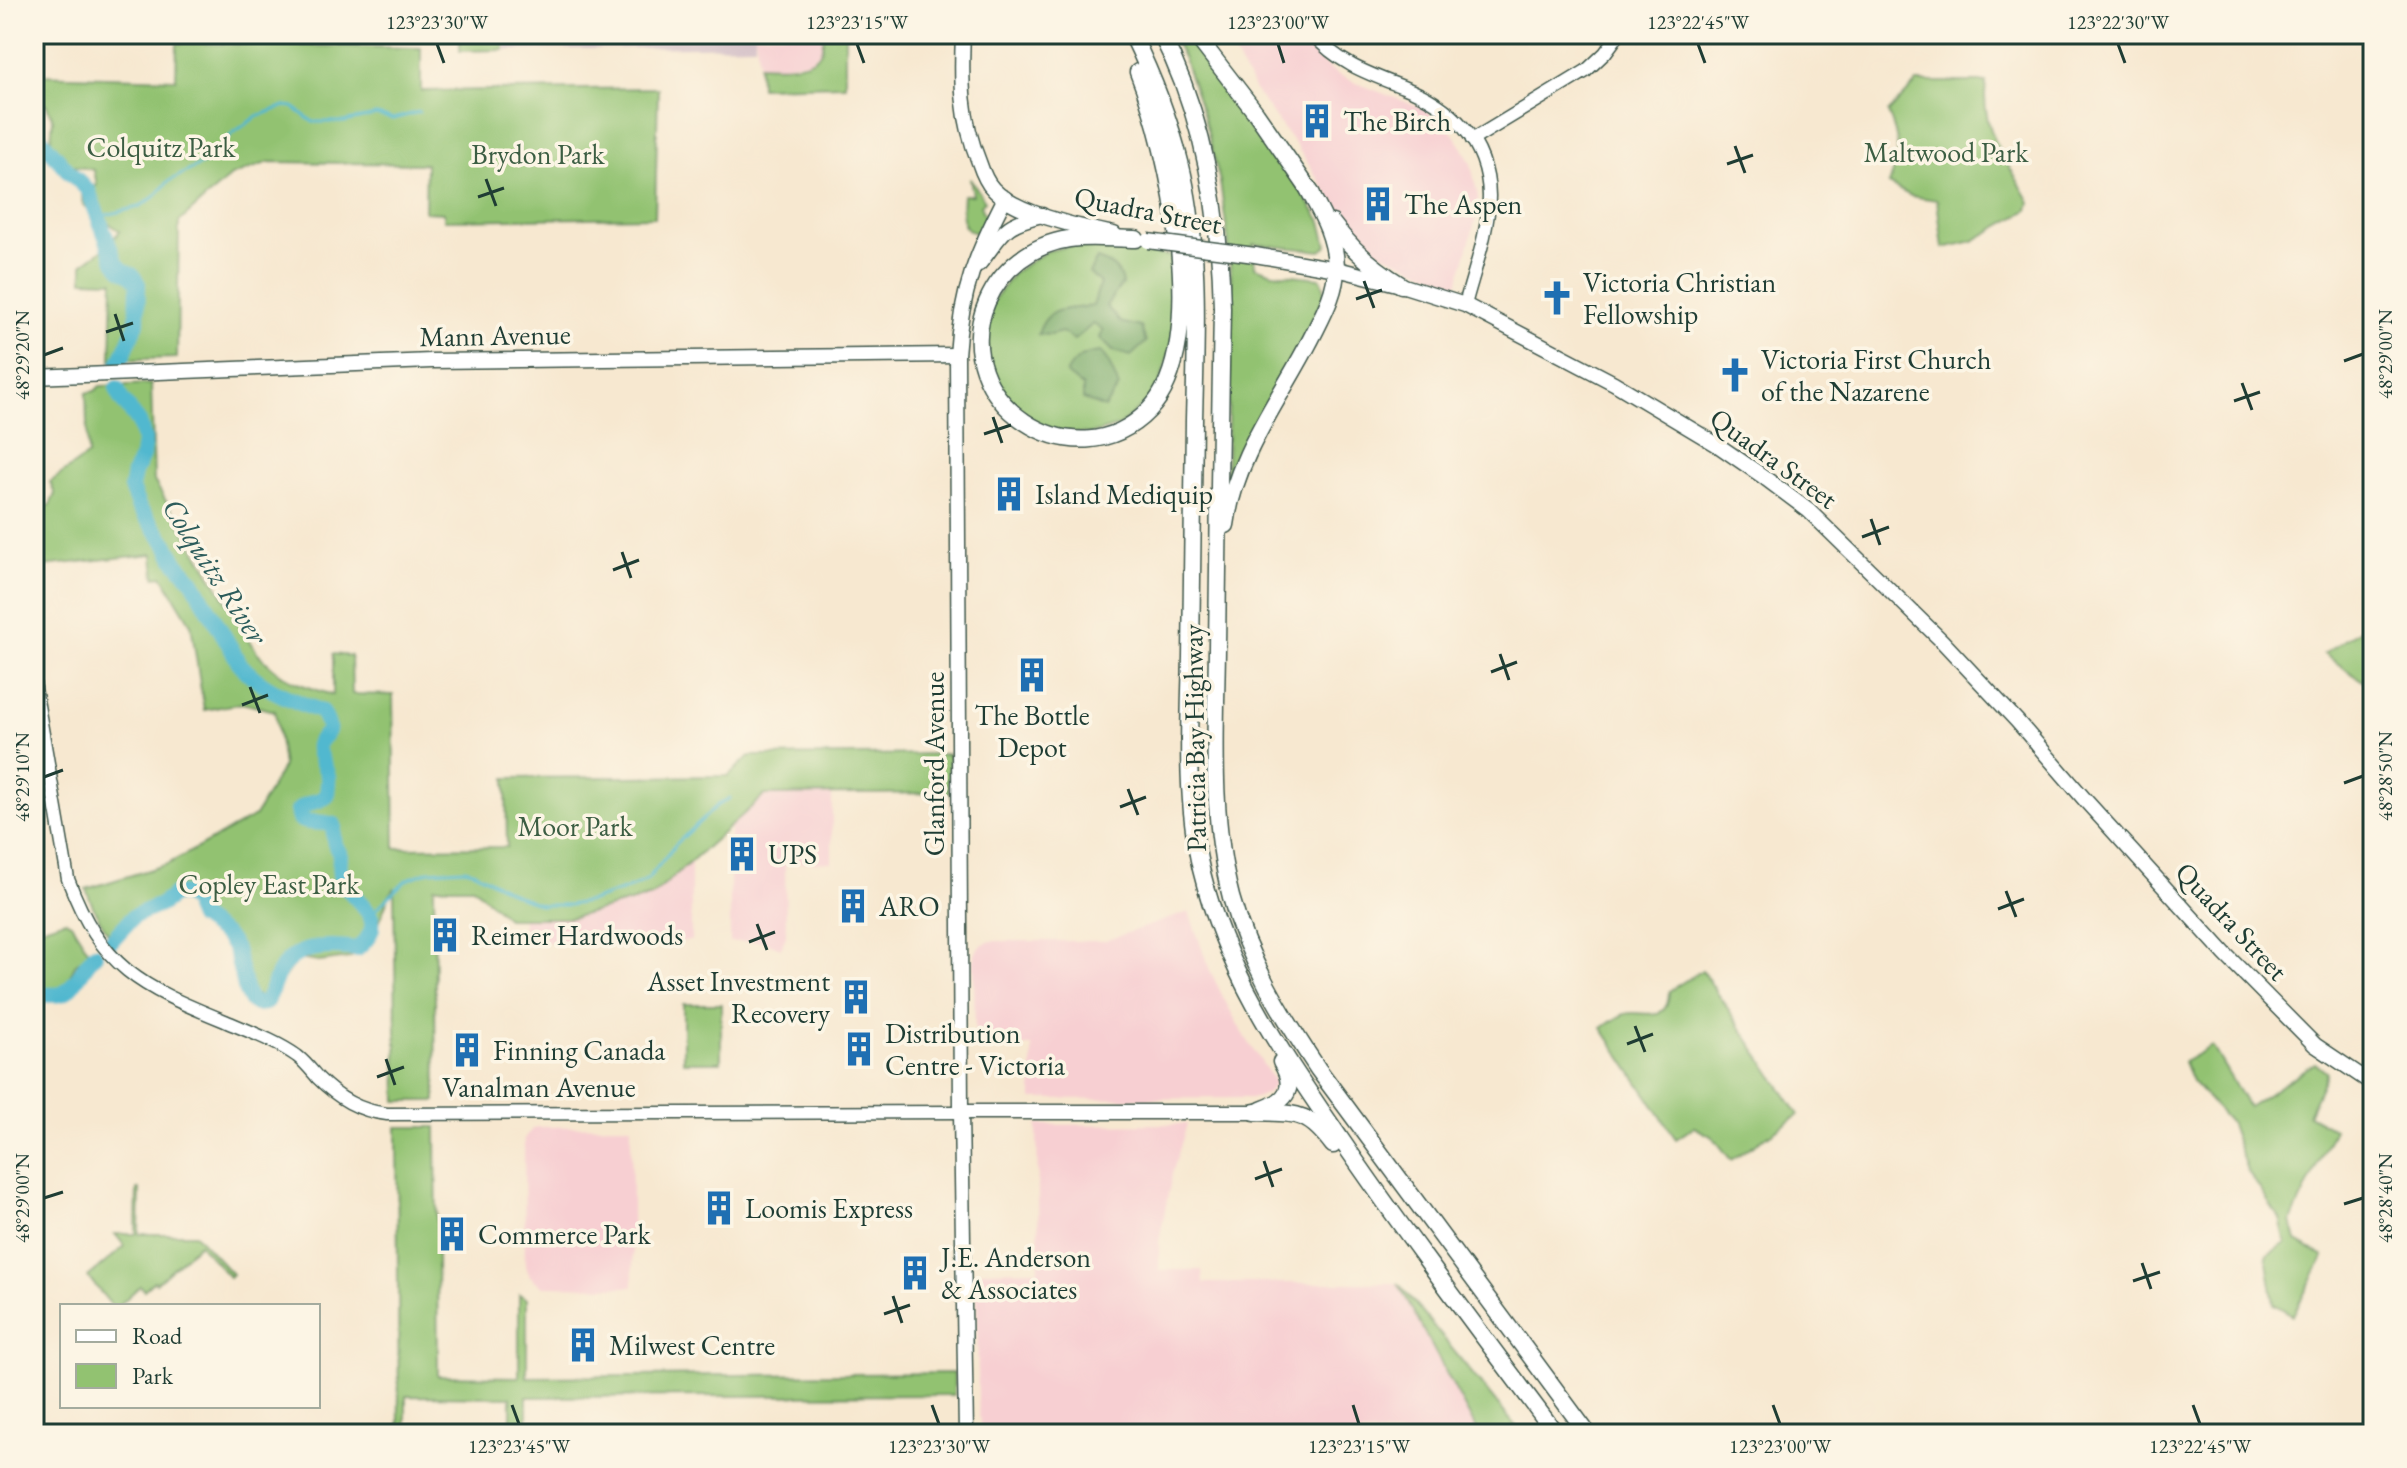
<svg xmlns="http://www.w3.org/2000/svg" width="2407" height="1468" font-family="'EB Garamond',serif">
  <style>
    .built { fill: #f7cfd2 }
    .industrial { fill: #d2bdc6 }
    .green { fill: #92c271; stroke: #588052; stroke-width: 2 }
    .forest { fill: #75a863; stroke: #4a724c; stroke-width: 2 }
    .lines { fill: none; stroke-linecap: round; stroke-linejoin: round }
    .stream { stroke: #51b8cf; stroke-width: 3 }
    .river { stroke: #51b8cf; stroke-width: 16 }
    .minor-casing { stroke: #3f574b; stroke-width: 15 }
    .major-casing { stroke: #3f574b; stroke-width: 17 }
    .highway-casing { stroke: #3f574b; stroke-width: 19 }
    .minor { stroke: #fff; stroke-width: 12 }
    .major { stroke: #fff; stroke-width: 14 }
    .highway { stroke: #fff; stroke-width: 16 }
    .major-bridge-casing { stroke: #3f574b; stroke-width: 17; stroke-linecap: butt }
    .major-bridge { stroke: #fff; stroke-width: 14 }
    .ticks { fill: none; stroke: #1f3d34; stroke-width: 3 }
    .labels { text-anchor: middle; stroke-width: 7; stroke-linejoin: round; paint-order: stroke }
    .poi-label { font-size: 28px; fill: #1f3d34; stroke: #fcf5e5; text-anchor: start }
    .park-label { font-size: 28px; fill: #3c5e43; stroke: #fcf5e5 }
    .street-label { font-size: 28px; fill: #1f3d34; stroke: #fcf5e5 }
    .water-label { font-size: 30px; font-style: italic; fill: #2c5c5b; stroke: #fcf5e5 }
    .neatline { fill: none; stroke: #1f3d34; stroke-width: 3 }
    .ticks-label { font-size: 20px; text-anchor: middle; fill: #1f3d34 }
  </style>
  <rect width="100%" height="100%" fill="#fcf5e5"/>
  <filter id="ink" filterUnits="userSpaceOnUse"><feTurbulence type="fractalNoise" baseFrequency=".0125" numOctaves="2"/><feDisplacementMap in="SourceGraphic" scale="16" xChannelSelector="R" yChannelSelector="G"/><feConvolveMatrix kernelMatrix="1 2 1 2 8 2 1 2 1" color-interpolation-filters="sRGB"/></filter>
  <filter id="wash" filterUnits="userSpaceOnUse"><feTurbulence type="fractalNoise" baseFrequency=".006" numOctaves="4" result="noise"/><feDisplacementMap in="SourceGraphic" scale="32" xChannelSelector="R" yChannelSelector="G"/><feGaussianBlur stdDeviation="1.8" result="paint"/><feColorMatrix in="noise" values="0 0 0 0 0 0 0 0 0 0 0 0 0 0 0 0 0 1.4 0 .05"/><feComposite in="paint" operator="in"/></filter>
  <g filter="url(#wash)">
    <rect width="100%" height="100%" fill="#f7e8d0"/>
    <g class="built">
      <polygon points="755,34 824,34 821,50 811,60 777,66 759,65"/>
      <polygon points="1223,34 1297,34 1318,59 1337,74 1356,83 1419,107 1437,118 1451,131 1463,148 1471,164 1478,197 1476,219 1458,283 1452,284 1368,247 1350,227 1295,144 1257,94"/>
      <polygon points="832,794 832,862 785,863 786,936 781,948 763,941 730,942 730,826 765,795"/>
      <polygon points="691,861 691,941 522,942 523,918 571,918 652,896"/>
      <polygon points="1189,912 1209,968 1223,997 1241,1030 1275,1083 1268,1093 1256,1098 1032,1099 1032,1046 975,1046 974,957 978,948 983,944 991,941 1104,941"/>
      <polygon points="1187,1124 1172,1174 1159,1241 1159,1270 1202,1270 1203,1283 1398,1283 1479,1434 981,1434 978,1401 977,1271 1039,1270 1037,1125"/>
      <polygon points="631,1126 633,1287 542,1286 530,1276 525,1265 524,1139 533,1128 539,1127"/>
    </g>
    <polygon class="industrial" points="506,34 755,34 755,46 506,50"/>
    <g class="green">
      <polygon points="460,34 504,34 504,50 460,51"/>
      <path d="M824 34H845V85L760 87 759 65C775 66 809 68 819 54 823 49 823 41 824 34Z"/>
      <polygon points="1171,34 1188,34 1262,133 1321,221 1327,246 1321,251 1253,244 1255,267 1273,273 1320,278 1324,286 1324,297 1230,487 1226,486 1232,288 1228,238 1220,182 1204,117 1183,57"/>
      <polygon points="177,43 421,48 421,91 658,88 655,217 444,220 444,213 425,212 426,164 269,162 231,176 179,222 177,358 111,360 113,281 83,280 83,264 106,247 120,231 83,205 82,195 97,185 94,170 69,165 50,150 53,119 46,104 34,105 34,75 176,79"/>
      <path d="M1917 82H1986C1979 131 2008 161 2030 202L2028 210 1973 241 1943 248 1937 200 1911 196 1888 184C1901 159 1900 139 1888 113Z"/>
      <path d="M970 178 985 201 980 205 983 213 988 215 980 233C958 234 962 212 963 195H973Z"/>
      <polygon points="1074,245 1094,246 1171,256 1174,338 1157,393 1119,426 1091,434 1060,432 1030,421 992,379 985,351 990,305 1014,272 1047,251"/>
      <path d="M151 384 154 481 257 652C281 680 299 685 333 695V654L351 656 352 694 393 695 395 848 507 847 506 778 728 776 750 756 949 754V793L765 795 652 896 571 918H507L473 887H434L436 1101H397L394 889 389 896 370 946 349 958 319 962 299 959C285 970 278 996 260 998L257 995 251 996 244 980 241 957 232 938 218 924 207 919 194 901 187 898 177 899 164 908 142 913 116 943C102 927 93 909 86 889L168 864 255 816 283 766 275 711 242 703 204 710 191 624 162 576 155 577 153 554 34 567V511L50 505 55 494 50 482 88 455 86 393 95 391 100 386Z"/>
      <polygon points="2373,621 2373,688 2324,654"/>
      <polygon points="65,920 71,923 90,953 75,965 65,987 61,991 34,990 34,930"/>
      <path d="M1702 970 1799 1115 1731 1160 1713 1137 1694 1127 1676 1139 1602 1028C1609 1023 1617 1017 1625 1014 1642 1009 1669 1026 1669 991Z"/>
      <rect x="683" y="1004" width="38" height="58"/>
      <polygon points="2212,1046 2248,1107 2315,1063 2327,1073 2308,1115 2334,1129 2291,1221 2296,1241 2324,1256 2293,1315 2274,1304 2266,1256 2286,1243 2280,1219 2247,1170 2229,1122 2192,1081 2184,1062"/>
      <polygon points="397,1127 436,1127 438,1376 519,1377 519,1294 527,1299 527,1377 954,1373 954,1395 527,1397 527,1434 511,1434 511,1397 406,1396 406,1434 399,1434"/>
      <polygon points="137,1189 140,1189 139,1234 195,1234 232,1274 229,1277 199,1244 156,1283 154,1281 144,1290 140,1286 118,1306 112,1306 88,1277 125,1246 115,1234 136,1234"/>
      <polygon points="1398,1283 1522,1434 1479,1434"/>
    </g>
    <g class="forest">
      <path d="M1097 259C1111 264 1120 269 1122 284L1106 306 1120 322 1141 327 1146 342 1131 356 1113 351 1100 338 1103 330 1093 324 1074 340 1062 332 1050 335 1038 334C1048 304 1065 311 1093 306L1100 283 1089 273Z"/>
      <path d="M1101 352 1109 363 1119 387 1104 408 1083 399V387L1066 374C1074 359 1084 353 1101 352Z"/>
    </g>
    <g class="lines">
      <g class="stream">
        <polyline points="98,217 139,207 154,197 169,181 206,162 233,133 256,117 285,106 293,107 313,122 344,122 376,115 393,119 419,112"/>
        <polyline points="369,916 406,880 429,871 464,869 473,871 518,896 542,905 569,905 591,901 633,887 648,879 676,844 717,806 730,798"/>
      </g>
      <g class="river">
        <polyline points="34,131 70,173 88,190 115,261 121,269 132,275 138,284 137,323 119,364"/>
        <path d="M110 942 134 916 160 905 174 895 183 894 192 899 200 918 226 936 235 949 246 992 250 1000 256 1004 265 1003C271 994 273 984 278 974 294 944 328 945 357 949 397 916 347 901 340 875 339 869 340 861 340 855 339 851 336 848 335 844 333 838 334 830 334 825 323 820 308 825 299 819L298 811C305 802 318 803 327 796 327 789 329 782 328 776 326 767 316 754 318 745 321 730 337 739 322 712 293 700 261 689 240 664L192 580 175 561 167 545 139 508 131 488 134 473 142 456 144 440 139 422 121 399 117 388"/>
        <path d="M34 994C42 994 53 996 61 994 73 991 85 963 95 954"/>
      </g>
    </g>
  </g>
  <g filter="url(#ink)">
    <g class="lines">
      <g class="minor-casing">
        <g id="minor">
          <path d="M1313 34C1337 63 1369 74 1403 87 1451 105 1488 141 1489 196 1489 232 1474 270 1465 305"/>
          <polyline points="1472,140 1586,71 1605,53 1619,34"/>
          <path d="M34 682 68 879C101 968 141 987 225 1021 248 1031 276 1041 297 1056 305 1062 312 1071 318 1078 338 1098 359 1111 387 1114L961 1112"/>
        </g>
      </g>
      <g class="major-casing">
        <g id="major">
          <path d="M963 34C961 80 961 118 979 162 982 171 986 182 993 189 1016 214 1081 227 1114 234"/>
          <polyline points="1255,255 1337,269 1401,285 1465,305 1614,383 1716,444 1761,475 1809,511 1942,641 2017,721 2086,801 2225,954 2315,1045 2373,1084"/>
          <path d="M979 264C1004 233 1000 225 1042 215"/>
          <polyline points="34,377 431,361 957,355"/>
          <polyline points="961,1112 1255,1112"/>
          <path d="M966 1434 961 1112 957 355C961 291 976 254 1005 198"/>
        </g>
      </g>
      <g class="highway-casing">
        <g id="highway">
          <path d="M1132 34C1152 75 1169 117 1180 162 1201 246 1196 334 1194 420 1193 499 1192 578 1191 657 1189 727 1185 800 1201 869 1227 975 1280 1050 1340 1138 1409 1239 1483 1336 1556 1434"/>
          <path d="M1161 34C1205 118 1220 214 1222 308 1220 422 1218 535 1217 649 1216 731 1210 816 1231 897 1248 960 1282 1015 1318 1069L1588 1434"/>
          <polyline points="1195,34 1256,113 1312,194"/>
          <path d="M1332 223C1351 249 1373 268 1401 285"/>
          <path d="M1136 239C1114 239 1091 236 1069 239 1033 244 1001 269 987 302 945 400 1075 487 1149 410 1212 345 1169 149 1138 72"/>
          <path d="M1226 525C1235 455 1282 397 1313 335 1323 315 1337 290 1336 266 1335 235 1321 213 1307 187"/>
          <path d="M1261 1110C1287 1101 1297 1088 1281 1062"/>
          <path d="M1255 1112C1296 1114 1307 1110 1333 1145"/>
        </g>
      </g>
      <use href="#minor" class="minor"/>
      <use href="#major" class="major"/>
      <use href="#highway" class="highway"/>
      <g class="major-bridge-casing">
        <polyline id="major-bridge" points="1148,241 1255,255"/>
      </g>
      <use href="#major-bridge" class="major-bridge"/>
    </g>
  </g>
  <path class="ticks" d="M437 44 444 63M857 44 864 63M1278 44 1284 63M1698 44 1705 63M2118 44 2125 63M1735 146 1745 173M1727 164 1753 155M486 179 496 206M478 197 504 188M1364 281 1374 308M1356 299 1382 290M115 314 124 341M106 332 133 323M44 355 63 348M2344 361 2363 354M2242 383 2252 410M2234 401 2260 392M993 417 1002 443M984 434 1011 425M1871 519 1880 545M1862 537 1889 527M622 552 631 578M613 570 639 560M1500 654 1509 680M1491 672 1517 662M250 687 260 713M242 705 268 695M44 777 63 770M2344 783 2363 776M1128 789 1138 815M1120 807 1146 797M2006 891 2016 917M1998 909 2024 899M757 924 767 950M749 942 775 932M1635 1026 1645 1052M1627 1044 1653 1034M386 1059 395 1085M377 1077 404 1067M1264 1161 1273 1187M1255 1179 1282 1169M44 1198 63 1192M2344 1204 2363 1198M2142 1263 2151 1289M2133 1281 2160 1272M893 1296 902 1323M884 1314 910 1305M512 1405 519 1424M932 1405 939 1424M1353 1405 1359 1424M1773 1405 1780 1424M2193 1405 2200 1424"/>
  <defs>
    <g id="building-bare" transform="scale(2.76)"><path d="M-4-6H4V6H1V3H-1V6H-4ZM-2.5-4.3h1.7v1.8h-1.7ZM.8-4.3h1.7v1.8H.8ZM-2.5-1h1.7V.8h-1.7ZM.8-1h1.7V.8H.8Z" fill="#1f6fb2" stroke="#fcf5e5" stroke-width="2.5" paint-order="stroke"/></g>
    <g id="church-bare" transform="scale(2.76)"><path d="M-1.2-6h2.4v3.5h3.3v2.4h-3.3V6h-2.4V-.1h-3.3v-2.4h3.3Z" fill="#1f6fb2" stroke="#fcf5e5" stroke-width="2.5" paint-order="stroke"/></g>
  </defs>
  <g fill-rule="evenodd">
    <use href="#building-bare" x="1317" y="121"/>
    <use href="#building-bare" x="1378" y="204"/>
    <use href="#church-bare" x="1557" y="298"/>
    <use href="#church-bare" x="1735" y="375"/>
    <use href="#building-bare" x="1009" y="494"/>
    <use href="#building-bare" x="1032" y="675"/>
    <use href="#building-bare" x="742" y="854"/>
    <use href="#building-bare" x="853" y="906"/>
    <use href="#building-bare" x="445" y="935"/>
    <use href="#building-bare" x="856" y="997"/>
    <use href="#building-bare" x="859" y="1049"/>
    <use href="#building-bare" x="467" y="1050"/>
    <use href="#building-bare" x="719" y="1208"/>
    <use href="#building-bare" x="452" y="1234"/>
    <use href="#building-bare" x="915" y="1273"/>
    <use href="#building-bare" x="583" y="1345"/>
  </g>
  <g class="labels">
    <g class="poi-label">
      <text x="1343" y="131">The Birch</text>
      <text x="1404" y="214">The Aspen</text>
      <text x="1583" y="292">Victoria Christian<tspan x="1583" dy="32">Fellowship</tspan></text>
      <text x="1761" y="369">Victoria First Church<tspan x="1761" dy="32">of the Nazarene</tspan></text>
      <text x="1035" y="504">Island Mediquip</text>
      <text x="1032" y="725" text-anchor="middle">The Bottle<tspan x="1032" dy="32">Depot</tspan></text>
      <text x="768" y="864">UPS</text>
      <text x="879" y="916">ARO</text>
      <text x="471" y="945">Reimer Hardwoods</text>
      <text x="830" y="991" text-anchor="end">Asset Investment<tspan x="830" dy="32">Recovery</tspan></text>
      <text x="885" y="1043">Distribution<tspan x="885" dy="32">Centre - Victoria</tspan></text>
      <text x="493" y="1060">Finning Canada</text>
      <text x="745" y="1218">Loomis Express</text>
      <text x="478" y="1244">Commerce Park</text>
      <text x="941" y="1267">J.E. Anderson<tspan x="941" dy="32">&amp; Associates</tspan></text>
      <text x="609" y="1355">Milwest Centre</text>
    </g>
    <g class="park-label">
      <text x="161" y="157">Colquitz Park</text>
      <text x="1946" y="162">Maltwood Park</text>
      <text x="538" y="164">Brydon Park</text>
      <text x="575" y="836">Moor Park</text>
      <text x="269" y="894">Copley East Park</text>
    </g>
    <g class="street-label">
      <text transform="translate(1148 210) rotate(11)" y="10">Quadra Street</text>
      <text transform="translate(495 335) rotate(-1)" y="10">Mann Avenue</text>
      <text transform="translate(1774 458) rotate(36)" y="10">Quadra Street</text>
      <text transform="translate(1194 738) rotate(-91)" y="10">Patricia Bay Highway</text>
      <text transform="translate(934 764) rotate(-90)" y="10">Glanford Avenue</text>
      <text transform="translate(2232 921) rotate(47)" y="10">Quadra Street</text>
      <text x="539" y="1097">Vanalman Avenue</text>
    </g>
    <g class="water-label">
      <text transform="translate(215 571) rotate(57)" y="10">Colquitz River</text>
    </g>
  </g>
  <rect width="2407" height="1468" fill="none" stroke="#fcf5e5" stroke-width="88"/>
  <rect x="60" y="1304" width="260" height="104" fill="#fcf5e5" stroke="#a4ab9e" stroke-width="2"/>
  <rect x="76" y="1330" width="40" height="12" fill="#ffffff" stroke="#a4ab9e" stroke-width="2"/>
  <text x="132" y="1344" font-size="24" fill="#1f3d34">Road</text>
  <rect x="76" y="1364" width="40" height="24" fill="#92c271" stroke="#a4ab9e" stroke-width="2"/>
  <text x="132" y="1384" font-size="24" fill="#1f3d34">Park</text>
  <rect x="44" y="44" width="2319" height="1380" class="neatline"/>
  <g class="ticks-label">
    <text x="437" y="29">123°23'30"W</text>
    <text x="857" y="29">123°23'15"W</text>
    <text x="1278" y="29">123°23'00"W</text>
    <text x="1698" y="29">123°22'45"W</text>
    <text x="2118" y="29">123°22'30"W</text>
    <text transform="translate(2385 354) rotate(-90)" y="7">48°29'00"N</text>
    <text transform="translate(22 355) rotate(-90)" y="7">48°29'20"N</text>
    <text transform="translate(2385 776) rotate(-90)" y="7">48°28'50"N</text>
    <text transform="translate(22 777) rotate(-90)" y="7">48°29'10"N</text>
    <text transform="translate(2385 1198) rotate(-90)" y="7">48°28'40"N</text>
    <text transform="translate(22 1198) rotate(-90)" y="7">48°29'00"N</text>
    <text x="519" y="1453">123°23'45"W</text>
    <text x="939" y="1453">123°23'30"W</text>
    <text x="1359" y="1453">123°23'15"W</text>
    <text x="1780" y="1453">123°23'00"W</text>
    <text x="2200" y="1453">123°22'45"W</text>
  </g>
</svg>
